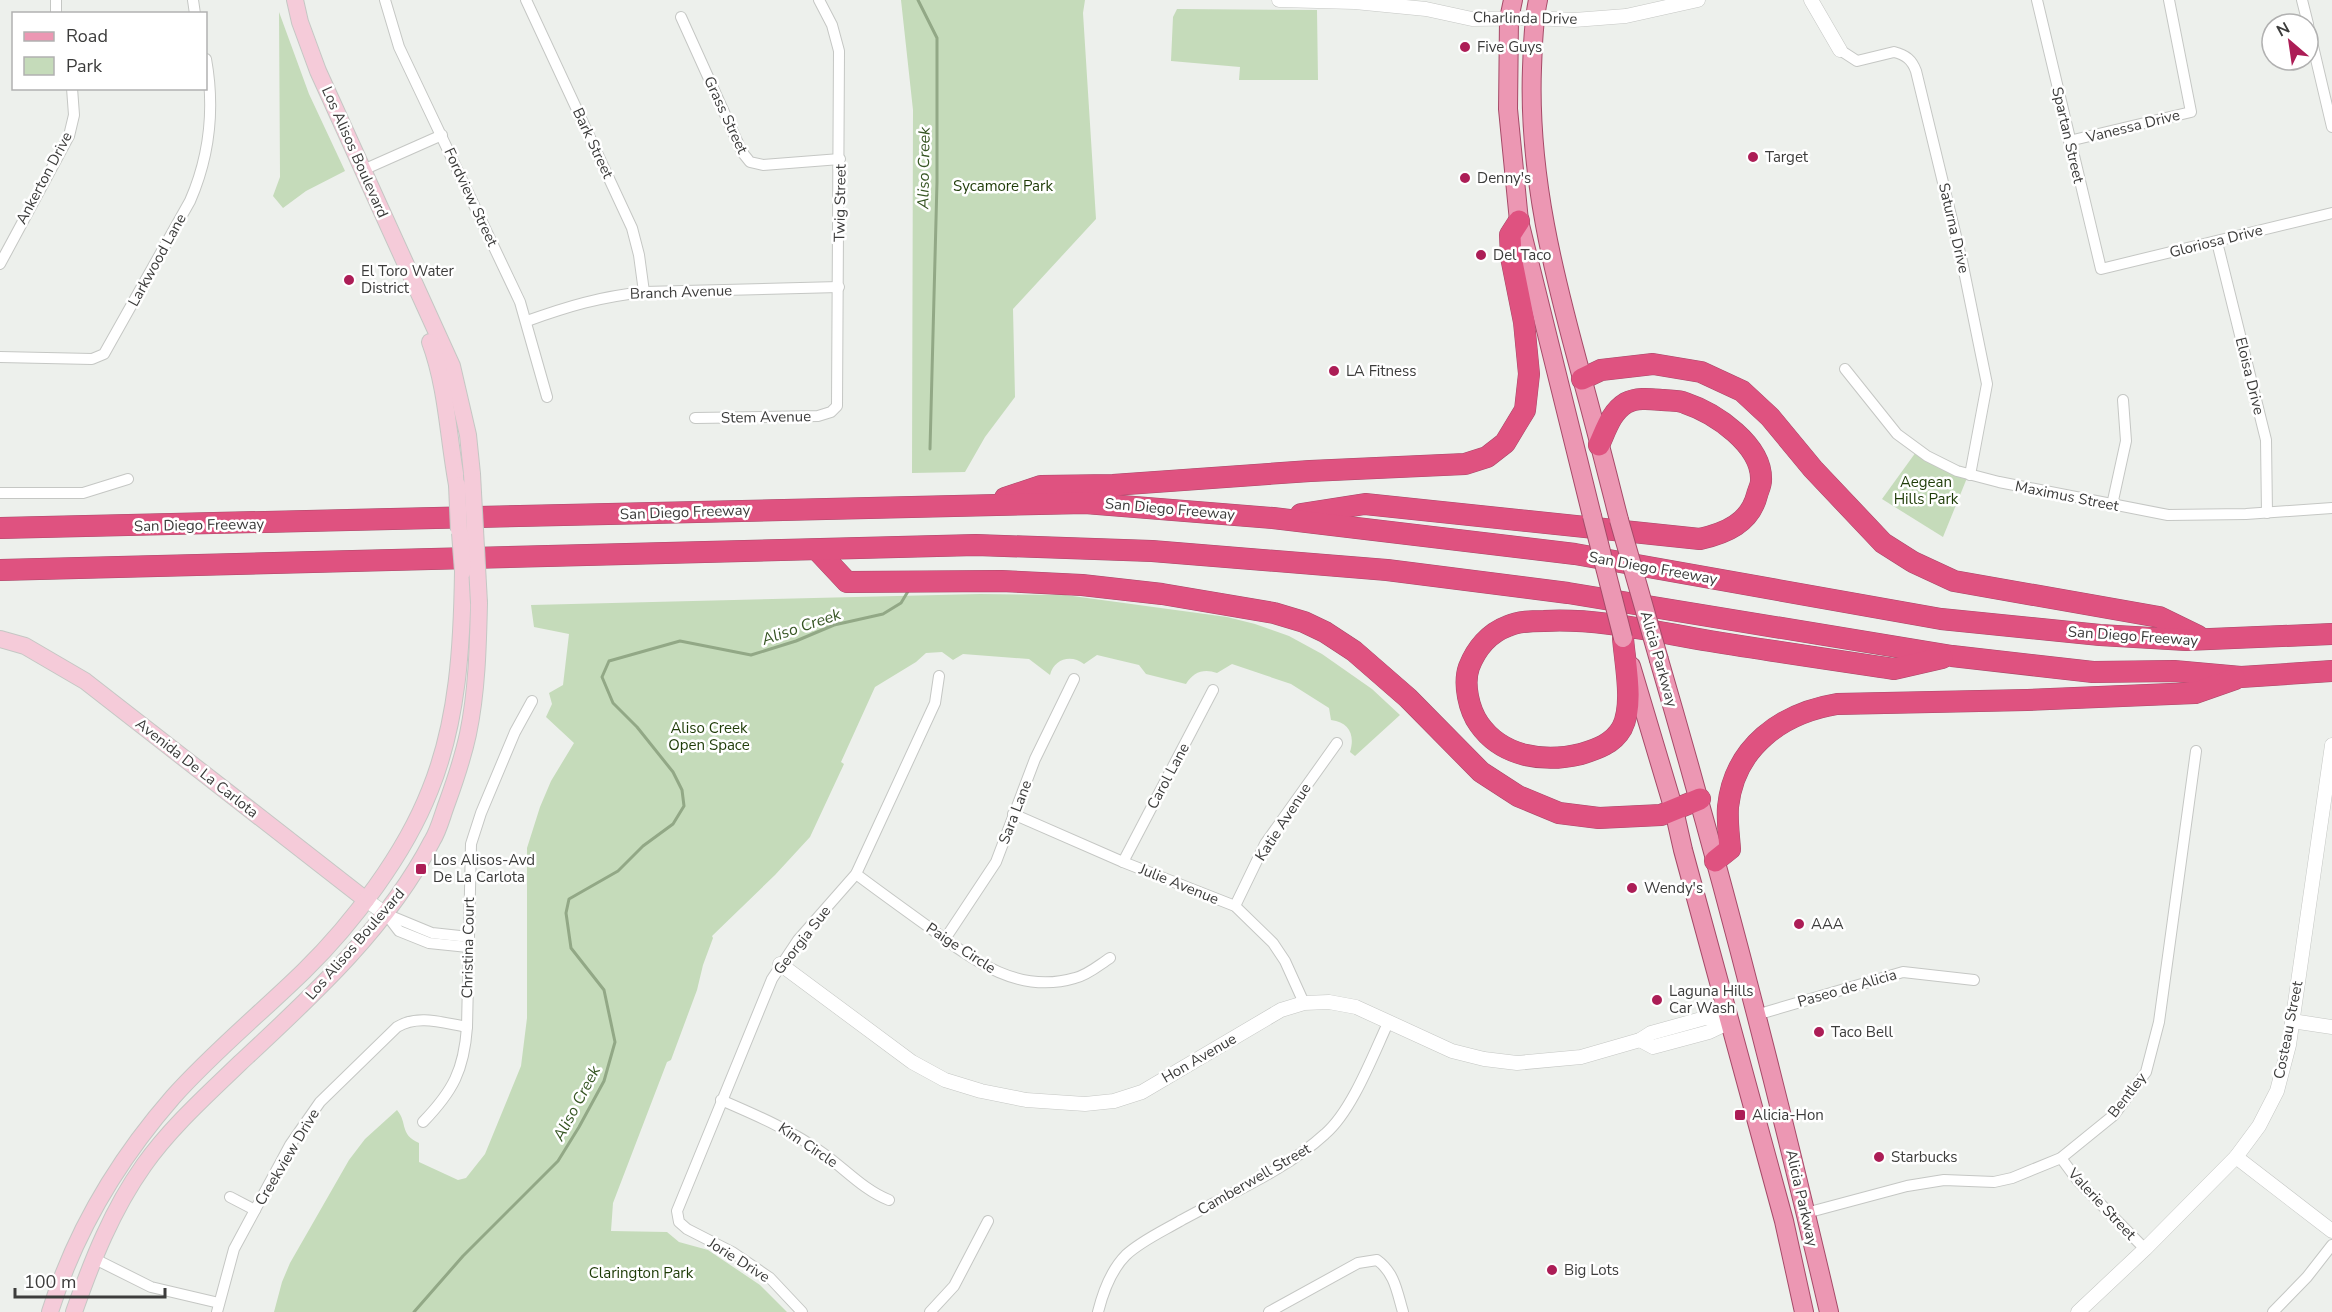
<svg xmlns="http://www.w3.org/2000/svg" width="2332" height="1312" font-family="'Nunito Sans',sans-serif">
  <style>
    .green { fill: #c5dbba }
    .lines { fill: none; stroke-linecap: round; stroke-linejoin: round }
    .stream { stroke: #92a886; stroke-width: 3 }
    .minor-casing { stroke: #c5c7c4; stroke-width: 12 }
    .tertiary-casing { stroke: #c5c7c4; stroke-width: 15 }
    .secondary-casing { stroke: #c5c7c4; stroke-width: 18 }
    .primary-casing { stroke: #a64a68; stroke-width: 20 }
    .motorway-casing { stroke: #a64a68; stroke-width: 22 }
    .minor { stroke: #fff; stroke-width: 10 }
    .tertiary { stroke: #fff; stroke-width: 14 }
    .secondary { stroke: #f5cbd9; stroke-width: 16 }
    .primary { stroke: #ec97b3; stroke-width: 18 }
    .motorway { stroke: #df5280; stroke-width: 21 }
    .secondary-bridge-casing { stroke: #c5c7c4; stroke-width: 18; stroke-linecap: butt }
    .primary-bridge-casing { stroke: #a64a68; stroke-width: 20; stroke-linecap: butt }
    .secondary-bridge { stroke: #f5cbd9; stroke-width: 16 }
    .primary-bridge { stroke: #ec97b3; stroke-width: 18 }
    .poi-dot { fill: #ac1d56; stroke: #fff; stroke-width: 2 }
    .labels { text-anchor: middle; stroke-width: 5; stroke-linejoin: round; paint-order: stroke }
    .street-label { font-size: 15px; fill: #3c3c3b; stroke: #fff }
    .poi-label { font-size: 15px; fill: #3c3c3b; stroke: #fff; text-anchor: start }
    .park-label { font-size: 15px; fill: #1e3b07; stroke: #fff }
    .water-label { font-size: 16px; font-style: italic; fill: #365523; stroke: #fff }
  </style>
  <rect width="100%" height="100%" fill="#edf0ec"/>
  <g class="green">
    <polygon points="901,0 1085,0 1083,13 1096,219 1013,309 1015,397 985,437 965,472 912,473 913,110"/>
    <polygon points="1177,9 1317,10 1318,80 1239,80 1240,67 1171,61 1173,17"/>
    <polygon points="279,12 309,94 345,171 306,191 283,208 273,196 280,177"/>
    <polygon points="1916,452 1967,478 1943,537 1882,499"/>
    <path d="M980 594 1065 595 1227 617 1255 624 1289 636 1322 654 1372 689 1400 715 1355 756 1350 752C1355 736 1350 722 1331 720L1329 708 1291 684 1232 664 1217 673C1204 668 1193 672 1186 684L1146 674 1139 665 1097 655 1084 664C1071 654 1054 659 1050 675L1029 659 963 654 953 660 942 652 926 653 916 662 875 687 841 762 844 764 810 837 775 875 712 936 713 938 703 965 697 990 671 1060 667 1062 613 1203 611 1231 667 1232 679 1242 708 1250 760 1285 787 1312H274L282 1282 290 1263 349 1160 365 1139 397 1110C408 1123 399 1134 419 1143V1162L458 1180 466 1178 485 1154 521 1066 527 1018V848L540 807 551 781 574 743 546 717 552 704 549 693 563 685 569 634 534 627 531 605Z"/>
  </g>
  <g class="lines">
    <g class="stream">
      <polyline points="918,0 937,38 937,182 930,449"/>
      <polyline points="414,1312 463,1256 558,1161 579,1127 604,1081 615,1042 604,990 571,948 566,913 569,899 618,871 643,846 673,824 684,806 682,790 673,772 637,727 613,703 602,677 609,661 680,641 751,655 796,641 834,625 883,614 901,603 910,588"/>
    </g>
    <g class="minor-casing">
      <g id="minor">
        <polyline points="56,0 56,14"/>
        <polyline points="193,0 195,14"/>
        <polyline points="385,0 399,47 520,302 547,397"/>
        <polyline points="526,0 632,228 639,255 644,292"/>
        <polyline points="2037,0 2101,269 2332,213"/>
        <polyline points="2302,0 2308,24"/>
        <polyline points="681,17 742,152 750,162 763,165 840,159"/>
        <polyline points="2308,25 2332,127"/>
        <path d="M1840 50 1857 61 1894 52C1906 55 1912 60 1916 71L1962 261 1987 384 1970 475"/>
        <polyline points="2069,141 2191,112 2169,0"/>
        <polyline points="363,170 442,135"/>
        <polyline points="2217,242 2266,440 2267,513"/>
        <polyline points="0,264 69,136 74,115 72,88"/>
        <path d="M527 321C569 306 599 297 644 292L839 287"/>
        <path d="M0 357 92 359 104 354 190 201C210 155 215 109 206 59"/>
        <polyline points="1845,369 1897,434 1927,456 1957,471 1999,482 2168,515 2246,514 2332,508"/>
        <polyline points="695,418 818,416 831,412 837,406 839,51 832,25 819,0"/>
        <polyline points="0,493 83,493 128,479"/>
        <polyline points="2112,505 2126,441 2123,400"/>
        <polyline points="1013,814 1123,862 1235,906 1273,943 1285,961 1304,1003"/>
        <polyline points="1123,862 1213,690"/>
        <path d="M856 874C880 892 905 910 930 928 973 960 1018 995 1075 978 1088 975 1099 965 1110 958"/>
        <polyline points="1235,906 1265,844 1337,743"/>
        <polyline points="386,914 399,931 429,943 468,947"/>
        <polyline points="386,914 432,933 469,937"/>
        <polyline points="945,939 996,862 1035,759 1074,679"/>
        <polyline points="1756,1015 1903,972 1974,980"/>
        <path d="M721 1100C758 1116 791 1130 824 1154 845 1169 865 1191 889 1200"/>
        <path d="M423 1122C453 1091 464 1070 467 1027L471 844 481 813 515 732 532 701"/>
        <polyline points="2061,1158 2078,1181 2145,1249"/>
        <polyline points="230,1197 255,1210"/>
        <polyline points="1806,1213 1907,1186 1944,1180 1994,1182 2012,1178 2061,1158 2114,1115 2146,1072 2159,1022 2196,751"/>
        <polyline points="93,1258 151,1287 219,1303"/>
        <path d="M217 1312 234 1249 290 1145 320 1102 397 1027C418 1014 443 1023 467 1027"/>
        <polyline points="802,1312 770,1278 732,1252 687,1229 679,1222 677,1211 772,979 798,940 856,874 935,703 939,676"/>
        <polyline points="930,1312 954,1286 988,1221"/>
        <path d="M1098 1312C1103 1292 1111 1270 1126 1255 1141 1241 1163 1231 1180 1221 1227 1195 1286 1170 1325 1134 1352 1111 1373 1055 1388 1023"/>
        <path d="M1269 1312 1358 1263 1377 1260C1395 1273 1397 1292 1403 1312"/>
        <polyline points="2273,1312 2307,1277 2332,1245"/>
      </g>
    </g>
    <g class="tertiary-casing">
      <g id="tertiary">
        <polyline points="1279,0 1355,2 1426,9 1472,19 1534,18 1574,20 1626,16 1698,0"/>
        <polyline points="1811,0 1840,50"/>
        <polyline points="366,900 386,914"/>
        <polyline points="780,964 912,1062 945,1080 981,1091 1026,1100 1085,1104 1114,1101 1142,1092 1281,1010 1304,1003 1329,1002 1356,1007 1452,1051 1484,1059 1517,1063 1581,1057 1640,1040 1651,1033 1705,1018 1730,1022"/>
        <polyline points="2292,1021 2332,1027"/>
        <polyline points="1640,1040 1653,1047 1709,1032 1730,1022"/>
        <polyline points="2236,1157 2332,1231"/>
        <polyline points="2078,1312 2145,1249 2236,1157 2259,1126 2277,1091 2289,1045 2332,745"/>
      </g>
    </g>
    <g class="secondary-casing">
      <g id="secondary">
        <polyline points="295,0 300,22 318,71 452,366 468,435 472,474"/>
        <path d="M430 342C447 388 448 437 457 485"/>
        <polyline points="0,639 25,646 85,681 366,900"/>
        <path d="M50 1312C75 1232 118 1160 173 1097 213 1052 261 1013 304 971 353 923 405 854 430 790 458 721 462 645 463 571"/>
        <path d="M74 1312C92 1261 112 1210 144 1165 171 1127 207 1095 240 1063 311 997 387 928 432 841 439 830 442 816 447 803 455 781 463 757 468 734 477 691 478 646 479 603"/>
      </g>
    </g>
    <g class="primary-casing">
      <g id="primary">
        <polyline points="1513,0 1509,19 1508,109 1519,221 1592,516"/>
        <path d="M1538 0C1533 23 1533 45 1532 68 1528 175 1554 276 1582 378 1595 425 1607 473 1619 520"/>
        <path d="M1659 660C1722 876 1778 1093 1829 1312"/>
        <polyline points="1631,666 1674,810 1683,850 1784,1221 1804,1312"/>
      </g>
    </g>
    <g class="motorway-casing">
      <g id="motorway">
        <polyline points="1582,379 1601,370 1653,364 1701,372 1742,391 1770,417 1813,469 1883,543 1913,562 1954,581 2159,617 2198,636"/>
        <polyline points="1005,498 1041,486 1113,485 1310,471 1465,464 1487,457 1505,443 1525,410 1529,374 1524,322 1511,257 1510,235 1519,221"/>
        <path d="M1301 514 1365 504 1700 539C1726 533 1750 523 1757 495 1758 491 1761 485 1761 481 1763 445 1715 413 1685 403 1678 400 1670 401 1663 400 1651 399 1637 397 1626 403 1611 412 1606 430 1599 445"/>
        <polyline points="0,528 1085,503 1273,518 1575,554 1941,619 2100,635 2186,640 2332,634"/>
        <polyline points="817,550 847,582 1001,581 1082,585 1162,594 1274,613 1304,622 1325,632 1354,651 1408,698 1481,772 1518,796 1559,813 1599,818 1661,815 1700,799"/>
        <polyline points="0,570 976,545 1152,551 1387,570 1568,593 1952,656 2093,672 2174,671 2241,677 2332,671"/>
        <path d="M1623 638C1625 664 1634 705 1622 728 1613 744 1597 749 1581 754 1544 763 1502 757 1479 724 1469 710 1463 684 1469 667 1476 649 1489 633 1508 626 1519 621 1532 621 1544 621 1600 618 1655 632 1710 641 1771 651 1833 660 1894 669L1942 658"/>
        <path d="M1715 861 1730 849C1729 835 1727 821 1728 807 1734 747 1782 713 1837 704L2027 700 2195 693 2235 679"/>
      </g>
    </g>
    <use href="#minor" class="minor"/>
    <use href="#tertiary" class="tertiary"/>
    <use href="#secondary" class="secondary"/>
    <use href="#primary" class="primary"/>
    <use href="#motorway" class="motorway"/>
    <g class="secondary-bridge-casing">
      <g id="secondary-bridge">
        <polyline points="472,474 479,603"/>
        <polyline points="457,485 459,530"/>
        <polyline points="460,533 463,571"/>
      </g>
    </g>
    <g class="primary-bridge-casing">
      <g id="primary-bridge">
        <polyline points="1592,516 1623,638"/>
        <polyline points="1619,520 1659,660"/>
      </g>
    </g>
    <use href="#secondary-bridge" class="secondary-bridge"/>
    <use href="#primary-bridge" class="primary-bridge"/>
  </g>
  <g class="poi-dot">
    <circle cx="1465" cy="47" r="6"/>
    <circle cx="1753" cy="157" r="6"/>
    <circle cx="1465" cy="178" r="6"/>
    <circle cx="1481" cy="255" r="6"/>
    <circle cx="349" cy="280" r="6"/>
    <circle cx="1334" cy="371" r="6"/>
    <rect x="415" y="863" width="12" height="12" rx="3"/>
    <circle cx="1632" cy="888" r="6"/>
    <circle cx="1799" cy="924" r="6"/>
    <circle cx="1657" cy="1000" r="6"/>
    <circle cx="1819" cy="1032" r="6"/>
    <rect x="1734" y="1109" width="12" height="12" rx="3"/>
    <circle cx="1879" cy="1157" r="6"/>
    <circle cx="1552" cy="1270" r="6"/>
  </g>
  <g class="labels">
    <g class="street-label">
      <text transform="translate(1525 18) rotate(1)" y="5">Charlinda Drive</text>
      <text transform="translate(726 115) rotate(65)" y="5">Grass Street</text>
      <text transform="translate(2133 126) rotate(-14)" y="5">Vanessa Drive</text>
      <text transform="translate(2068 135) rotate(77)" y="5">Spartan Street</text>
      <text transform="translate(593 143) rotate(65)" y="5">Bark Street</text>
      <text transform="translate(355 152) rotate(66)" y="5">Los Alisos Boulevard</text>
      <text transform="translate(44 178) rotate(-62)" y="5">Ankerton Drive</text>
      <text transform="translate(471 197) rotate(65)" y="5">Fordview Street</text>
      <text transform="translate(840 203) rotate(-89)" y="5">Twig Street</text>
      <text transform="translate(1954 228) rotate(77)" y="5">Saturna Drive</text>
      <text transform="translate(2216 241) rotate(-14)" y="5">Gloriosa Drive</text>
      <text transform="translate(157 260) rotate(-61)" y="5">Larkwood Lane</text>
      <text transform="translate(681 292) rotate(-2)" y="5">Branch Avenue</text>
      <text transform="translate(2250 376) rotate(76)" y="5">Eloisa Drive</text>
      <text transform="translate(766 417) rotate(-1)" y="5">Stem Avenue</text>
      <text transform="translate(2067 496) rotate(11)" y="5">Maximus Street</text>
      <text transform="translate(1170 509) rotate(5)" y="5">San Diego Freeway</text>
      <text transform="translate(685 512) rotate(-2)" y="5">San Diego Freeway</text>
      <text transform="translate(199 525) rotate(-1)" y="5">San Diego Freeway</text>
      <text transform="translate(1653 568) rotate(10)" y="5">San Diego Freeway</text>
      <text transform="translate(2133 636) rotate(4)" y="5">San Diego Freeway</text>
      <text transform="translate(1659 659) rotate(74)" y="5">Alicia Parkway</text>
      <text transform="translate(197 768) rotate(38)" y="5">Avenida De La Carlota</text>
      <text transform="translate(1168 776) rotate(-62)" y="5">Carol Lane</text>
      <text transform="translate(1015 812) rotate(-69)" y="5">Sara Lane</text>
      <text transform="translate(1283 822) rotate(-57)" y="5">Katie Avenue</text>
      <text transform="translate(1179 884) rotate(22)" y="5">Julie Avenue</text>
      <text transform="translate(802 940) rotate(-52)" y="5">Georgia Sue</text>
      <text transform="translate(355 944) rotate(-49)" y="5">Los Alisos Boulevard</text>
      <text transform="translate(468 948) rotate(-89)" y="5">Christina Court</text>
      <text transform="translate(961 948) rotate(33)" y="5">Paige Circle</text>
      <text transform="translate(1847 988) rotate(-16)" y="5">Paseo de Alicia</text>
      <text transform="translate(2288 1030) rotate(-79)" y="5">Costeau Street</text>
      <text transform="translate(1199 1058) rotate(-30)" y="5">Hon Avenue</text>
      <text transform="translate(2127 1095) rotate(-52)" y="5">Bentley</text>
      <text transform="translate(808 1145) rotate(34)" y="5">Kim Circle</text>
      <text transform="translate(287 1157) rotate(-59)" y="5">Creekview Drive</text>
      <text transform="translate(1254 1179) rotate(-30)" y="5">Camberwell Street</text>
      <text transform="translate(1802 1198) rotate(77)" y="5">Alicia Parkway</text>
      <text transform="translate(2102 1204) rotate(47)" y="5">Valerie Street</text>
      <text transform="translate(739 1260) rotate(32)" y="5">Jorie Drive</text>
    </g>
    <g class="poi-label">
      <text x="1477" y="52">Five Guys</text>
      <text x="1765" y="162">Target</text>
      <text x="1477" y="183">Denny's</text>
      <text x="1493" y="260">Del Taco</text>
      <text x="361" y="276">El Toro Water<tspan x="361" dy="17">District</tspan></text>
      <text x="1346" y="376">LA Fitness</text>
      <text x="433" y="865">Los Alisos-Avd<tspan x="433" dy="17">De La Carlota</tspan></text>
      <text x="1644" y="893">Wendy's</text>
      <text x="1811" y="929">AAA</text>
      <text x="1669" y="996">Laguna Hills<tspan x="1669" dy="17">Car Wash</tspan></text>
      <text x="1831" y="1037">Taco Bell</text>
      <text x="1752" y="1120">Alicia-Hon</text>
      <text x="1891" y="1162">Starbucks</text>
      <text x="1564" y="1275">Big Lots</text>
    </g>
    <g class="park-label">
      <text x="1003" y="191">Sycamore Park</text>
      <text x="1926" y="487">Aegean<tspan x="1926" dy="17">Hills Park</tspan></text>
      <text x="709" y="733">Aliso Creek<tspan x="709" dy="17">Open Space</tspan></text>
      <text x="641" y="1278">Clarington Park</text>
    </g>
    <g class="water-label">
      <text transform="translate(923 168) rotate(-89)" y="6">Aliso Creek</text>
      <text transform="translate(801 626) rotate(-19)" y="6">Aliso Creek</text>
      <text transform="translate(576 1103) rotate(-62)" y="6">Aliso Creek</text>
    </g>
  </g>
  <rect x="12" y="12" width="195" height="78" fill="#ffffff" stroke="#b1b1b1" stroke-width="1.5"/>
  <rect x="24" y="32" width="30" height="9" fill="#ec97b3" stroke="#b1b1b1" stroke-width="1.5"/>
  <text x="66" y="42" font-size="18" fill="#3c3c3b">Road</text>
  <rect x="24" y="57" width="30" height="18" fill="#c5dbba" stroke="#b1b1b1" stroke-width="1.5"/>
  <text x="66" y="72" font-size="18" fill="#3c3c3b">Park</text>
  <g transform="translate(2290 42) rotate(331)"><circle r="28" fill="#ffffff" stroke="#b1b1b1" stroke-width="1.5"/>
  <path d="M0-4.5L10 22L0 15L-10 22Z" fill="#ac1d56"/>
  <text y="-9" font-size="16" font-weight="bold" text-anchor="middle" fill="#3c3c3b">N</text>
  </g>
  <path d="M15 1288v9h150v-9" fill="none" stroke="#3c3c3b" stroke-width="3"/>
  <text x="24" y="1288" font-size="18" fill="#3c3c3b" stroke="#ffffff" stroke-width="4.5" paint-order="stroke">100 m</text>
</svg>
